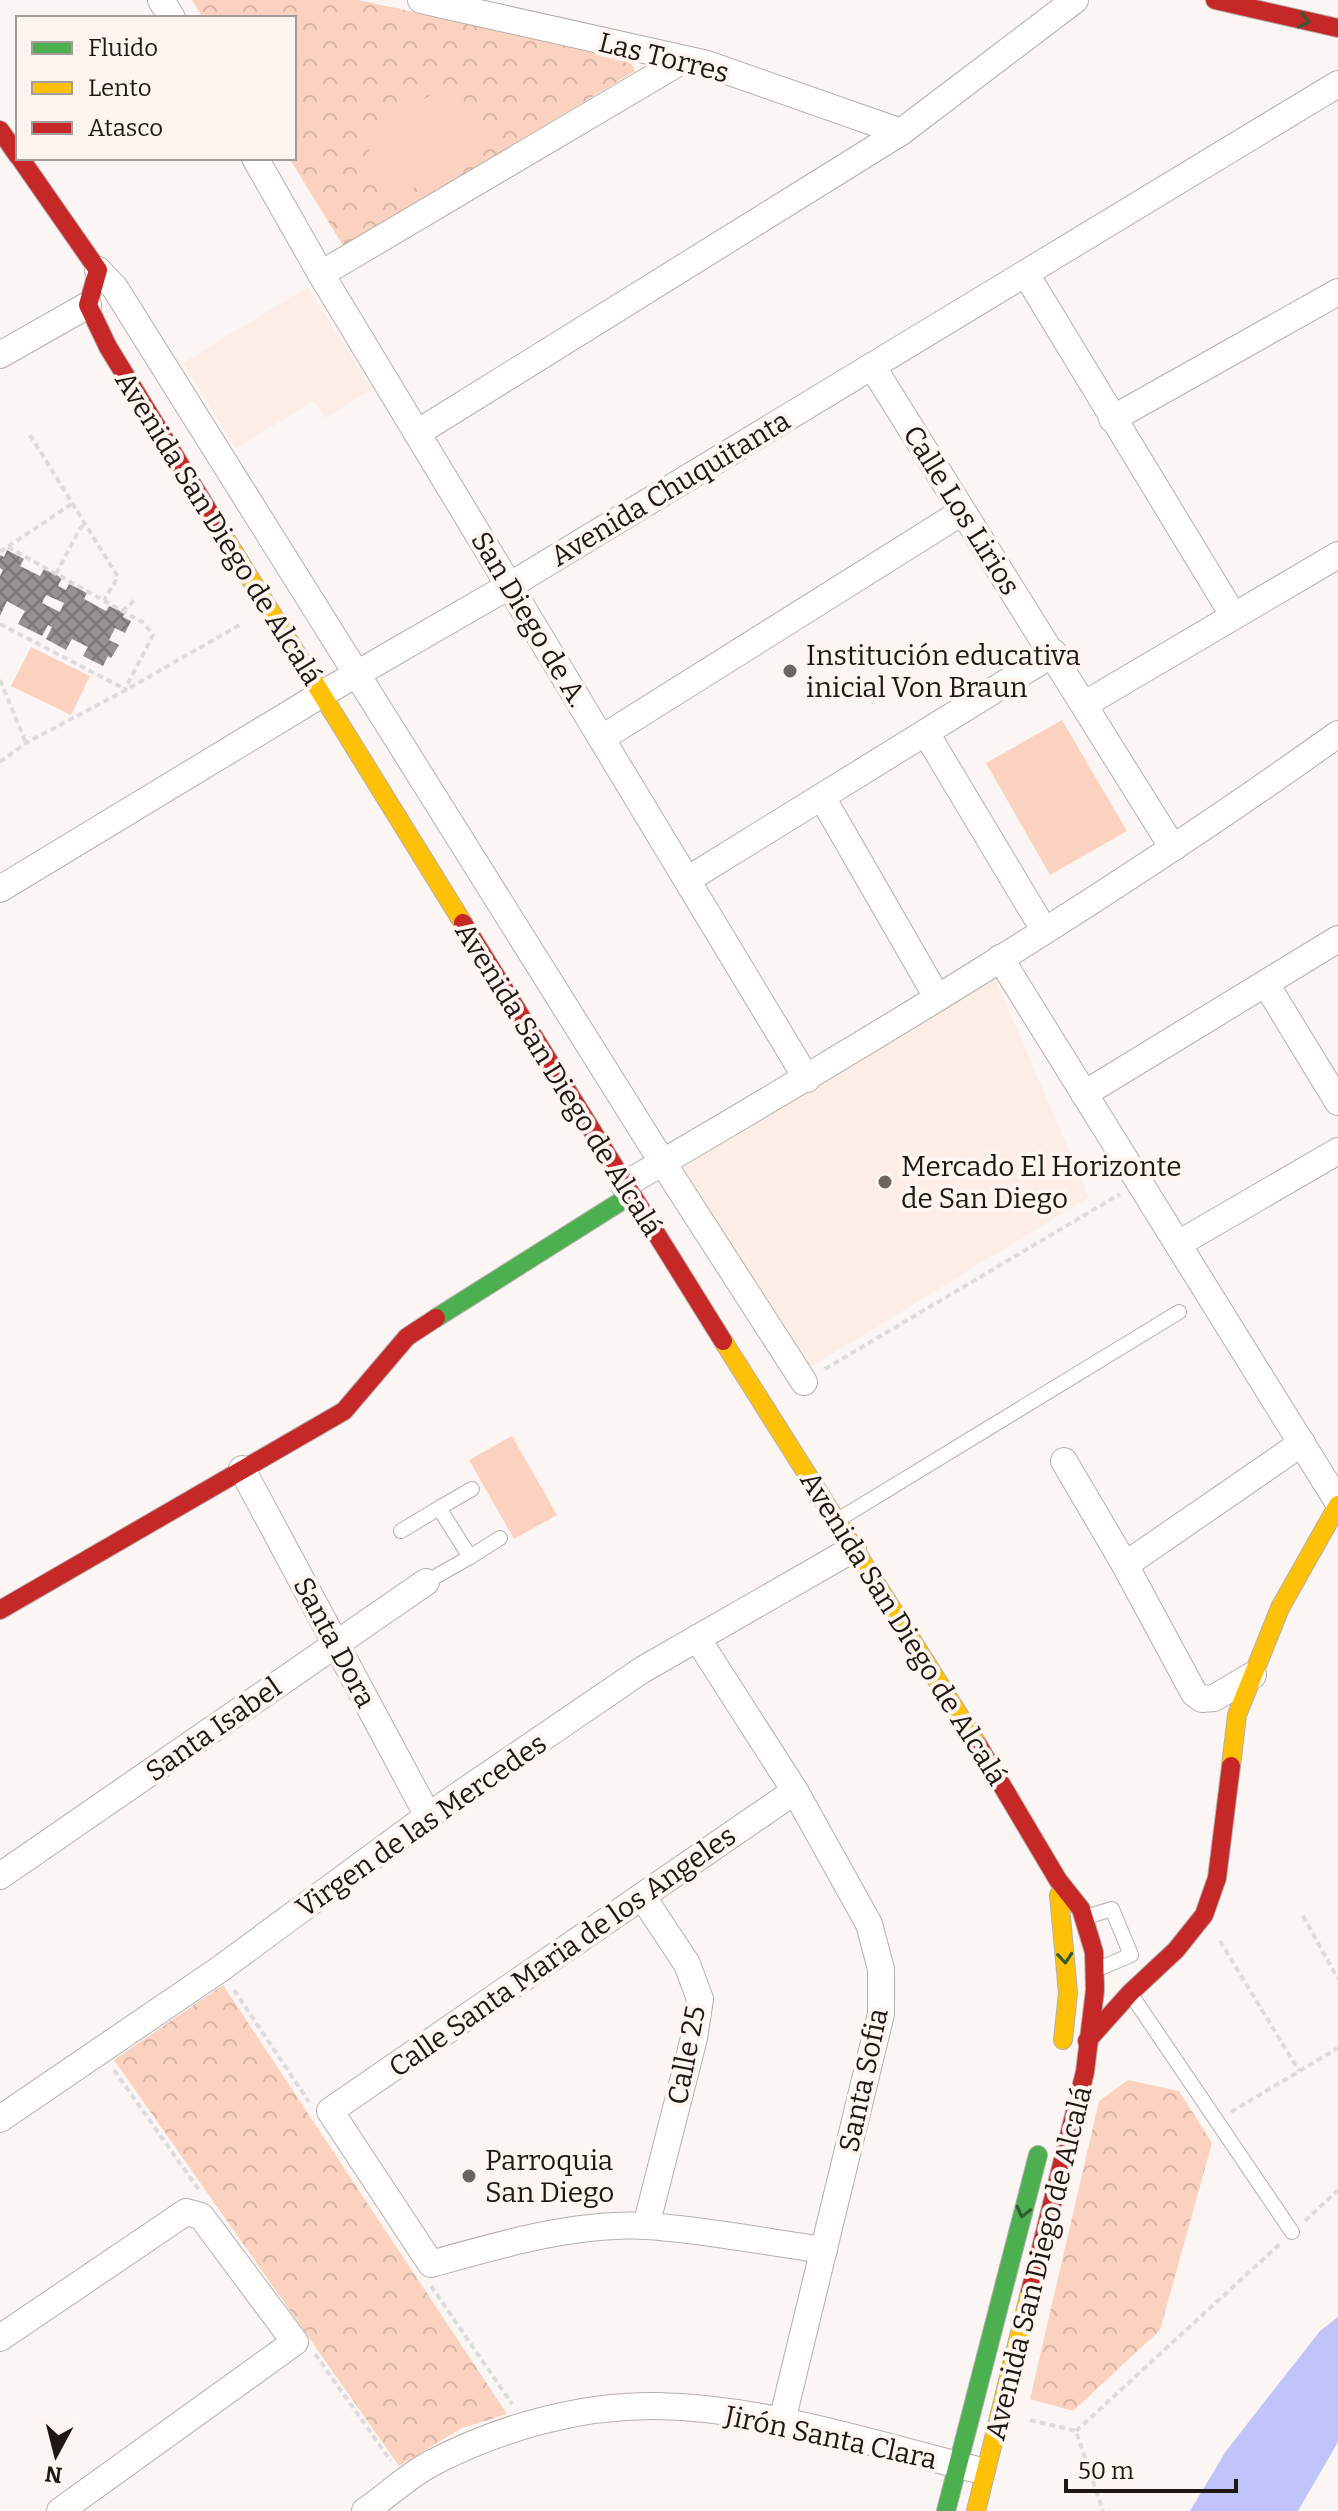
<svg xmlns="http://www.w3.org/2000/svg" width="1338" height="2511" font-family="Bitter,serif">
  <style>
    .built { fill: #fcede6 }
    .forest { fill: url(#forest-crowns) }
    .pitch { fill: #fbd2bf }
    .water { fill: #c0c4fa }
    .building { fill: url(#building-cross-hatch); fill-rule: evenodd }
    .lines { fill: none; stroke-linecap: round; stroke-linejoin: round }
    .lane-casing { stroke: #b5afac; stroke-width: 16 }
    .street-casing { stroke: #b5afac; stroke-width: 28 }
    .fast-casing { stroke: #b5afac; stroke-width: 20 }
    .slow-casing { stroke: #b5afac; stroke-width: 20 }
    .jam-casing { stroke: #b5afac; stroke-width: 20 }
    .path { stroke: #dddcdb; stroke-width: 4; stroke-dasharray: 6 4; stroke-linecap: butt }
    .lane { stroke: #fefefd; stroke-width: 14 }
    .street { stroke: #fefefd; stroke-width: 26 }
    .fast { stroke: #4caf50; stroke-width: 18 }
    .slow { stroke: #ffc107; stroke-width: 18 }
    .jam { stroke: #c62828; stroke-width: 18 }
    .oneway { stroke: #335b2f }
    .poi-dot { fill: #6b6562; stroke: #fef5f1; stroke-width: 3 }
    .labels { text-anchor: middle; stroke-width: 8; stroke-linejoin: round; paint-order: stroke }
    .street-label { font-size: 28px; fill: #1e1714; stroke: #fef5f1 }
    .poi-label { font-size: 28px; fill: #1e1714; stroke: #fef5f1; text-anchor: start }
  </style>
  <defs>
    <pattern id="forest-crowns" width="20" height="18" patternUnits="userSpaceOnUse" patternTransform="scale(2)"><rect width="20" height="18" fill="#fbd2bf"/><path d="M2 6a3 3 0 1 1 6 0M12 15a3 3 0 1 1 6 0" fill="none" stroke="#d7b4a3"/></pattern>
    <pattern id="building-cross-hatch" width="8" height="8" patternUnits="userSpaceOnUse" patternTransform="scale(2)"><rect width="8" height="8" fill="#979290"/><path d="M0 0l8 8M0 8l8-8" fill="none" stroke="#7b7674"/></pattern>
  </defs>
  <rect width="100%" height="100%" fill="#fbf6f4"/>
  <g class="built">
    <polygon points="308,287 372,390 325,418 314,401 236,448 183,363"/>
    <polygon points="992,971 1089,1197 804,1371 678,1167"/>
  </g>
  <g class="forest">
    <polygon points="192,0 358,0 629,58 635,71 344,247 289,158 294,158 294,18 203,18"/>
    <polygon points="223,1985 507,2414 462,2428 399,2466 114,2060"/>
    <polygon points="1128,2080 1179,2091 1212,2143 1160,2330 1073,2411 1030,2399 1099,2101"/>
  </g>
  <g class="pitch">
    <polygon points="453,82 489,144 397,198 361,136"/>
    <polygon points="31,647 90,676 71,715 11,686"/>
    <polygon points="1062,720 1127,831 1050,875 986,763"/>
    <polygon points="512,1436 557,1515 514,1539 469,1460"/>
  </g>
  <polygon class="water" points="1338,2317 1338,2442 1298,2511 1190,2511 1226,2451 1320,2331"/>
  <path class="building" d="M7 550 24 559 20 566 40 576 44 569 62 578 58 586 66 590 69 584 87 593 84 599 106 611 109 606 125 613 123 617 131 621 125 633 115 628 109 640 119 645 111 658 108 656 103 666 83 656 88 647 72 639 66 650 46 639 52 627 48 625 42 636 18 624 25 611 7 601 0 616V576L3 570 0 568V555L4 557ZM46 595 64 603 60 612 42 603Z"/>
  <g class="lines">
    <g class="lane-casing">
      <g id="lane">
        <polyline points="439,1508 472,1489"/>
        <polyline points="836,1521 1179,1312"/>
        <polyline points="401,1531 439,1508 470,1557 426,1582"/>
        <polyline points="470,1557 500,1538"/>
        <polyline points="1086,1917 1112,1909 1131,1955 1098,1969"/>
        <polyline points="1130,1993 1292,2232"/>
      </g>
    </g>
    <g class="street-casing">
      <g id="street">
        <polyline points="161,0 172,18"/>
        <polyline points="421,0 707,64 901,132"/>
        <polyline points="255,158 321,274 807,1079"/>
        <polyline points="98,270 115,288 663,1163 804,1382"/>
        <polyline points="321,274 683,60"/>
        <polyline points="1026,274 1233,615"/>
        <polyline points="0,355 88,305"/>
        <polyline points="872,366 1173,848"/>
        <polyline points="1112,419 1338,292"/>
        <polyline points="417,433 901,132 1075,0"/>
        <polyline points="1085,704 1338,555"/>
        <polyline points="926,733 1044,930"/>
        <polyline points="602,738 962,512"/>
        <polyline points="822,797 937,997"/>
        <polyline points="687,880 1054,653"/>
        <polyline points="0,889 322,694 509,586 1338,84"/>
        <polyline points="1000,958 1338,1502"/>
        <polyline points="1266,984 1338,1102"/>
        <polyline points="1084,1094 1338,939"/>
        <path d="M624 1185C867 1043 1109 898 1338 734"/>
        <polyline points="1178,1244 1338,1151"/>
        <polyline points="1064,1461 1125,1565 1194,1693 1202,1699 1214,1698 1253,1675"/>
        <polyline points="242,1469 428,1816"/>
        <polyline points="1125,1565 1302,1443"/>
        <polyline points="697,1638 795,1791 869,1924 881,1969 881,2014 782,2421"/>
        <path d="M795 1791 330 2111 431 2264C498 2245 577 2222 647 2226 706 2230 766 2242 824 2250"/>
        <polyline points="0,1876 426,1582"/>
        <polyline points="642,1896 687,1964 700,1999 694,2038 646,2226"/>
        <polyline points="0,2119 220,1969 428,1816 642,1670 853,1549"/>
        <polyline points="0,2338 186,2212 201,2216 295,2342 60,2511"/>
        <path d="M365 2511C387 2496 411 2473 434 2462 502 2427 581 2405 657 2406 765 2408 870 2443 974 2469"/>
      </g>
    </g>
    <g class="fast-casing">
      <g id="fast">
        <polyline points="436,1318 631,1195"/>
        <polyline points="946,2511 1038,2155"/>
      </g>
    </g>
    <g class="slow-casing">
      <g id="slow">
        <polyline points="214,520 463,923"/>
        <polyline points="723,1341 978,1745"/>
        <polyline points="1231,1766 1237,1715 1280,1608 1338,1505"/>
        <polyline points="1059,1895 1068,1993 1063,2040"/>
        <polyline points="976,2511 1030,2292"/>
      </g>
    </g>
    <g class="jam-casing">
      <g id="jam">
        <polyline points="1215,0 1338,28"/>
        <polyline points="0,130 18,156"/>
        <polyline points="20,158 98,270 88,305 108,347 214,520"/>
        <polyline points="463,923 723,1341"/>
        <polyline points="0,1610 344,1411 407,1337 436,1318"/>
        <polyline points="978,1745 1058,1880 1081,1909 1094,1952 1095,1990 1085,2072 1030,2292"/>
        <polyline points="1087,2041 1130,1993 1176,1950 1204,1915 1217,1878 1231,1766"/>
      </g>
    </g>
    <g class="path">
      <polyline points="30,435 118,577 104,600"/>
      <polyline points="0,552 73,503"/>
      <polyline points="56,574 79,530 85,523"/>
      <polyline points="122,611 137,598"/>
      <polyline points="0,624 123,688 124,691 153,635 144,623 8,547"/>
      <polyline points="0,680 26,743"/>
      <polyline points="0,762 26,743 124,691 243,623"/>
      <polyline points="825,1369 1120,1194"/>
      <polyline points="1303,1916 1338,1979"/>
      <polyline points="1220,1941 1299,2071"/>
      <polyline points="234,1990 309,2102"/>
      <polyline points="114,2070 199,2190"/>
      <polyline points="1231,2112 1338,2048"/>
      <polyline points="1305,2221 1338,2190"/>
      <polyline points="431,2286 512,2404"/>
      <polyline points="315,2354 391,2461"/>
      <polyline points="1030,2420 1076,2431 1103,2511"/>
      <polyline points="1076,2431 1281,2243"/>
    </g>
    <use href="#lane" class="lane"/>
    <use href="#street" class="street"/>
    <use href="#fast" class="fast"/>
    <use href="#slow" class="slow"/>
    <use href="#jam" class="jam"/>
  </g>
  <defs><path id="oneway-chevron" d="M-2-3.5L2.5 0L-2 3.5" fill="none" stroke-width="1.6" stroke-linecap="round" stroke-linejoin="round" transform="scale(2)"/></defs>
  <g class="oneway">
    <use href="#oneway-chevron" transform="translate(1304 21) rotate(13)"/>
    <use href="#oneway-chevron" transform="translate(1065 1958) rotate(85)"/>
    <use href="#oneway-chevron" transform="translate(1023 2212) rotate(104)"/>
  </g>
  <g class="poi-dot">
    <circle cx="790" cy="671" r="8"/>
    <circle cx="885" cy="1182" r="8"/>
    <circle cx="469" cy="2176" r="8"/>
  </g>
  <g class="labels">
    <g class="street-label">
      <text transform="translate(664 57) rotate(14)" y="10">Las Torres</text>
      <text transform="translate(670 488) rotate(-31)" y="10">Avenida Chuquitanta</text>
      <text transform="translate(962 510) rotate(58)" y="10">Calle Los Lirios</text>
      <text transform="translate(219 528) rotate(58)" y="10">Avenida San Diego de Alcalá</text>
      <text transform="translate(530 619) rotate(59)" y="10">San Diego de A.</text>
      <text transform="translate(559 1079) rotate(58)" y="10">Avenida San Diego de Alcalá</text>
      <text transform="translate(904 1628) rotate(58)" y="10">Avenida San Diego de Alcalá</text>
      <text transform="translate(335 1642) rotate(62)" y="10">Santa Dora</text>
      <text transform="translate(213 1729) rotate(-35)" y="10">Santa Isabel</text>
      <text transform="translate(421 1825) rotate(-35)" y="10">Virgen de las Mercedes</text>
      <text transform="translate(562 1951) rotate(-35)" y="10">Calle Santa Maria de los Angeles</text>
      <text transform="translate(686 2055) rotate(-79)" y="10">Calle 25</text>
      <text transform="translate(863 2080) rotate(-78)" y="10">Santa Sofia</text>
      <text transform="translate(1038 2263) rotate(-76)" y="10">Avenida San Diego de Alcalá</text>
      <text transform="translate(831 2437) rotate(12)" y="10">Jirón Santa Clara</text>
    </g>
    <g class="poi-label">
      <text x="806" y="665">Institución educativa<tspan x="806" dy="32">inicial Von Braun</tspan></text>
      <text x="901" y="1176">Mercado El Horizonte<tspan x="901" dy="32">de San Diego</tspan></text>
      <text x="485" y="2170">Parroquia<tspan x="485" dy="32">San Diego</tspan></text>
    </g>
  </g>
  <rect x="16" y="16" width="280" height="144" fill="#fef5f1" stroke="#a49c99" stroke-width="2"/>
  <rect x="32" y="42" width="40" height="12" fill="#4caf50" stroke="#a49c99" stroke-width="2"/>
  <text x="88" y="56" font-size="24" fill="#1e1714">Fluido</text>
  <rect x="32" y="82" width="40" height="12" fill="#ffc107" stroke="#a49c99" stroke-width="2"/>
  <text x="88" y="96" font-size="24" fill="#1e1714">Lento</text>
  <rect x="32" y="122" width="40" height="12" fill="#c62828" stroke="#a49c99" stroke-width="2"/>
  <text x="88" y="136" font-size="24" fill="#1e1714">Atasco</text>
  <g transform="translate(56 2455) rotate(187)" stroke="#fef5f1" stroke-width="6" paint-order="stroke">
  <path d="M0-6L14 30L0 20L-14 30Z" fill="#1e1714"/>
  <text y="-12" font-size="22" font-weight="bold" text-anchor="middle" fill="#1e1714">N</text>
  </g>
  <path d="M1066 2479v12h170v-12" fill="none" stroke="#1e1714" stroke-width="4"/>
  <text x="1078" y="2479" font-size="24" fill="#1e1714" stroke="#fef5f1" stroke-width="6" paint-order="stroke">50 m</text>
</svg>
